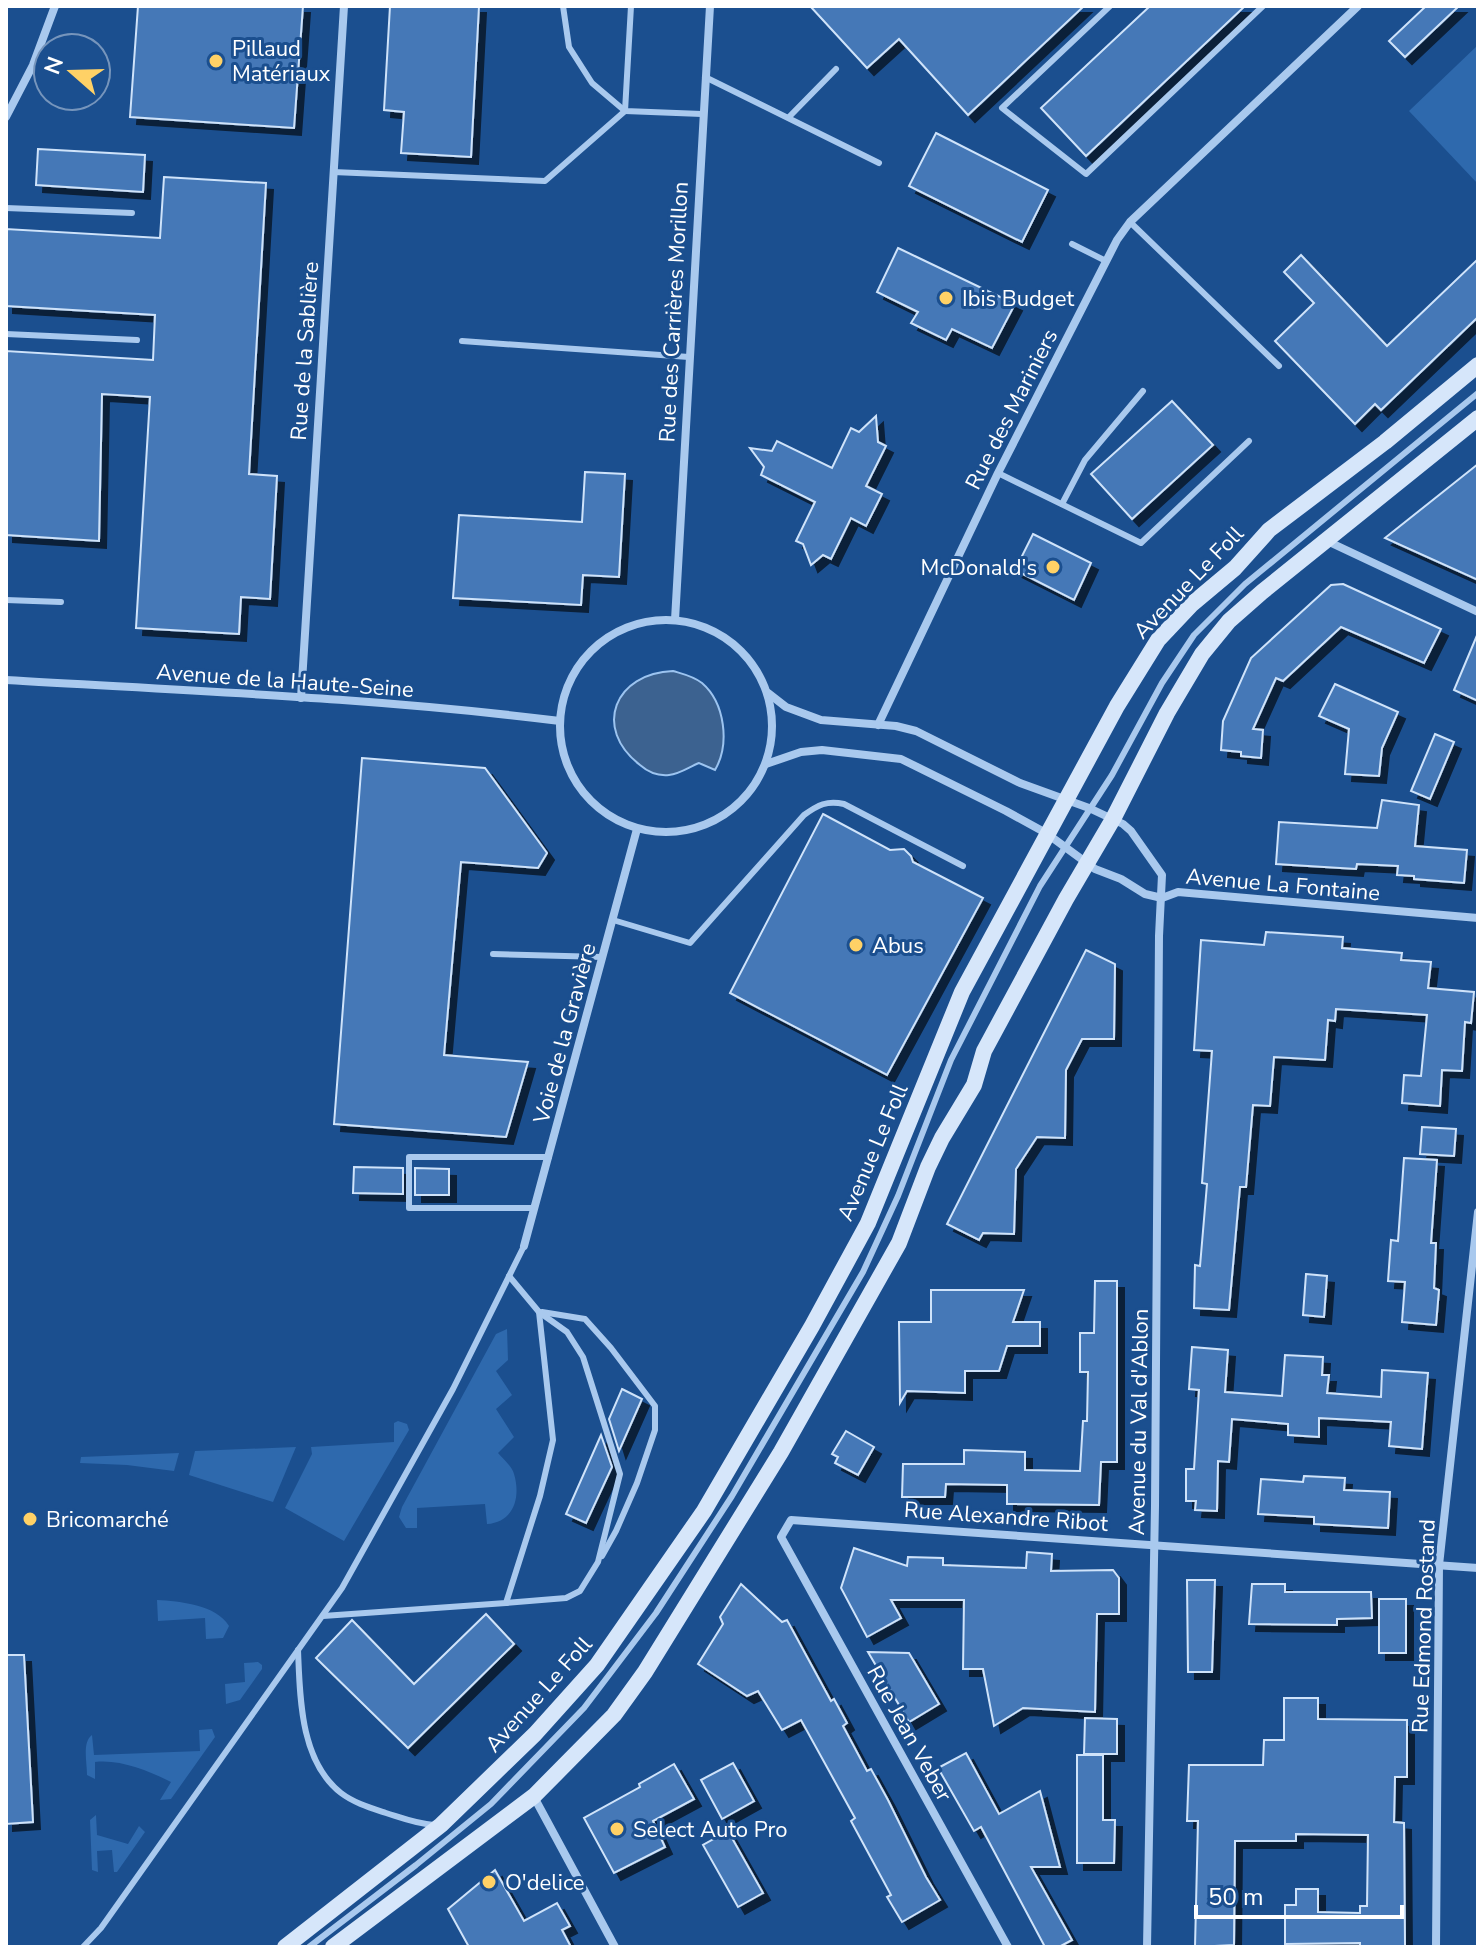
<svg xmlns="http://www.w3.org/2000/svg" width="1484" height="1953" font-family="'Nunito Sans',sans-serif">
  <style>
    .green { fill: #2e69ad }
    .water { fill: #3c6290; stroke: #9cc4f0; stroke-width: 2 }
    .building { fill: #4478b7; stroke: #cfe3fa; stroke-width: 2; filter: url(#shadow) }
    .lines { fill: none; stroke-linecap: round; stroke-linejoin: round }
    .lane { stroke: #a9c9ee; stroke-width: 6 }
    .street { stroke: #a9c9ee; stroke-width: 8 }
    .secondary { stroke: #d6e6fa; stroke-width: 16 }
    .poi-dot { fill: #ffd166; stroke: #1b4f8f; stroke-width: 3 }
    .labels { text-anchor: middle; stroke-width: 6; stroke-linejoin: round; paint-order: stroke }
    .poi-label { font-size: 22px; fill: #fff; stroke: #1b4f8f; text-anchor: start }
    .street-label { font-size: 22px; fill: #fff; stroke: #1b4f8f }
  </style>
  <defs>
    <filter id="shadow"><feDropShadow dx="7" dy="7" stdDeviation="0" flood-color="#0009"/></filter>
  </defs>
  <rect width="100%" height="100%" fill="#1b4f8f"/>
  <g class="green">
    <polygon points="1478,45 1478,184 1409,111"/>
    <path d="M507 1329 508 1360 496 1371 512 1395 496 1409 514 1437 498 1453C503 1459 512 1466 514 1474 521 1497 514 1522 487 1524L485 1504 417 1508V1528H406L399 1517 402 1507 496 1334Z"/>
    <polygon points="398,1421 407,1424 409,1430 344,1541 285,1508 312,1454 311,1447 394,1442 394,1423"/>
    <polygon points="296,1447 273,1502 189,1475 195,1451"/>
    <polygon points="179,1453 174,1471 127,1465 80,1463 81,1457"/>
    <path d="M157 1600C179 1601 217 1605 229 1626L223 1638 206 1639 205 1618 158 1621Z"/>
    <polygon points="258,1662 262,1665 262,1669 240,1700 226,1704 225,1684 245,1682 244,1663"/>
    <path d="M212 1729 215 1737 171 1799 160 1800 171 1782C149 1771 120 1759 95 1762V1779L87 1775C87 1762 82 1742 92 1735L94 1755 200 1751 199 1730Z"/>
    <polygon points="96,1815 97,1835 128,1844 139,1826 145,1832 117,1872 114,1872 112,1850 97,1851 98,1872 92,1870 90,1820"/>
  </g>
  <path class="water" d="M673 671C683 674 693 676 702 683 725 703 730 744 715 770L699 763C689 767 680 774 669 775 659 776 648 772 640 765 592 728 615 673 673 671Z"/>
  <g class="building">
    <polygon points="138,6 303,6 294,128 130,117"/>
    <polygon points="390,6 479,6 471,157 401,153 404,112 384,110"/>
    <polygon points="810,6 1084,6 968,115 899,39 867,68"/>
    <polygon points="1150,6 1245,6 1086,156 1041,108"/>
    <polygon points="1426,6 1459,6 1405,57 1389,41"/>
    <polygon points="936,133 1048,190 1022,242 909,186"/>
    <polygon points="38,149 145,155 143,192 36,185"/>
    <polygon points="164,177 266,183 249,474 277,476 270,599 241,597 239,634 136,628 150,397 102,394 99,541 6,535 6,351 153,360 155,315 6,306 6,229 160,238"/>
    <polygon points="898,248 1015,304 992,348 952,329 946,340 911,323 918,312 877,292"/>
    <polygon points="1301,255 1387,346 1478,259 1478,317 1381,410 1375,404 1355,424 1275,341 1314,303 1284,272"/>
    <polygon points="1172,401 1213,445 1132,519 1091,474"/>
    <polygon points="876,416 878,442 886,446 866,486 882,494 866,526 851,518 831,559 823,555 811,565 803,544 796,541 815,502 761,475 764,467 750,448 772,451 777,441 832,468 851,428 859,432"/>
    <polygon points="1478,464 1478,580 1385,538"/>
    <polygon points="585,472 625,474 619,577 583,575 581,605 453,598 459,515 582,522"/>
    <polygon points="1033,534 1091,563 1074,600 1015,570"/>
    <polygon points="1343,584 1441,629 1424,663 1341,627 1283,681 1276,678 1253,729 1263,730 1261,758 1241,756 1241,752 1221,750 1223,721 1251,658 1331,585"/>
    <polygon points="1478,633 1478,701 1454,690"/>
    <polygon points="1335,684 1398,712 1382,748 1379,776 1345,774 1349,729 1319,716"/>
    <polygon points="1435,734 1454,742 1430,799 1411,791"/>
    <polygon points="362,758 485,768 547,853 538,868 461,862 444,1055 528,1062 506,1137 334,1124"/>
    <polygon points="1382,800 1419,805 1415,846 1467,850 1464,883 1414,879 1414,876 1397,875 1398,866 1357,864 1356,869 1276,864 1279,822 1377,828"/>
    <polygon points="823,814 890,850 904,849 911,856 913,862 983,898 887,1075 730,993"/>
    <polygon points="1266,932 1343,937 1342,948 1402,953 1401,960 1431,962 1428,988 1474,992 1471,1023 1465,1022 1462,1071 1442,1070 1440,1106 1402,1103 1404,1075 1421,1076 1427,1015 1336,1009 1335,1021 1328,1020 1325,1060 1274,1057 1270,1106 1253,1105 1246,1187 1240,1187 1229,1310 1194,1308 1195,1265 1200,1266 1207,1184 1202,1183 1212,1051 1194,1050 1201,940 1264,945"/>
    <polygon points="1086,950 1115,964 1114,1039 1082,1039 1066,1070 1065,1138 1037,1137 1016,1169 1014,1234 983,1233 979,1240 947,1224"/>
    <polygon points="1422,1127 1456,1129 1454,1156 1420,1154"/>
    <polygon points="1404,1158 1437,1160 1431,1243 1436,1243 1434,1288 1439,1290 1436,1325 1402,1322 1405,1282 1388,1281 1391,1240 1398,1241"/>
    <polygon points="354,1167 403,1168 403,1194 353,1193"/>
    <polygon points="415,1168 449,1169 449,1195 415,1195"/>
    <polygon points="1306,1274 1327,1276 1324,1317 1303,1315"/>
    <polygon points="1095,1281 1117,1281 1117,1462 1101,1462 1099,1505 1007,1504 1007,1485 946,1484 945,1497 902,1497 903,1464 964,1464 964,1450 1025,1452 1025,1470 1080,1471 1083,1421 1087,1421 1088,1372 1080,1372 1080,1333 1094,1333"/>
    <polygon points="931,1290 1024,1290 1013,1322 1040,1322 1040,1346 1007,1346 999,1371 965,1371 965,1393 907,1391 900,1403 899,1322 931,1322"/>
    <polygon points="1192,1347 1228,1350 1225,1392 1282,1396 1285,1355 1323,1357 1322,1375 1329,1375 1327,1393 1381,1397 1382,1370 1428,1373 1422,1449 1389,1446 1391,1422 1319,1418 1319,1437 1288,1435 1288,1424 1232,1419 1229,1462 1218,1461 1217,1511 1195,1510 1196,1501 1186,1501 1186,1469 1194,1469 1199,1390 1189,1389"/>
    <polygon points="622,1389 642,1399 619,1451 609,1419"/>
    <polygon points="846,1431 874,1447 858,1475 835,1463 838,1457 832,1454"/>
    <polygon points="601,1435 612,1467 586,1523 566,1514"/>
    <polygon points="1304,1476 1345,1478 1344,1490 1390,1492 1388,1528 1314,1524 1314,1517 1258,1514 1261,1479 1303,1482"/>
    <polygon points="854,1548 907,1566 908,1557 943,1558 943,1565 1026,1568 1027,1552 1052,1554 1051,1571 1113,1570 1119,1578 1119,1614 1097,1614 1095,1712 1023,1708 994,1726 983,1669 963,1669 964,1600 891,1600 901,1618 867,1637 841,1588"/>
    <polygon points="1187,1580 1215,1580 1212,1672 1188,1672"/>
    <polygon points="741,1584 782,1622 787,1620 831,1701 834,1699 847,1723 843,1726 867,1771 871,1769 888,1800 926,1877 940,1900 902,1922 887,1897 891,1895 851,1821 855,1818 801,1720 782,1730 758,1691 747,1696 698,1664 723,1624 720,1617"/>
    <polygon points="1252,1584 1285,1584 1285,1592 1371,1592 1372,1618 1337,1619 1337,1625 1249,1624"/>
    <rect x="1379" y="1599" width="27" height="54"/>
    <polygon points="486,1614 514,1644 408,1748 316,1658 352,1620 414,1684"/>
    <polygon points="868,1652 909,1653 939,1704 909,1722"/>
    <polygon points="6,1655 24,1655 33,1822 6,1824"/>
    <polygon points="1284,1698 1318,1698 1318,1719 1407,1720 1407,1777 1395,1777 1394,1822 1404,1823 1405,1946 1360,1946 1360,1943 1285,1944 1285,1905 1296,1905 1296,1889 1318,1889 1318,1912 1360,1913 1360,1906 1367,1906 1368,1835 1296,1834 1296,1841 1235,1841 1234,1945 1195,1947 1198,1821 1187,1821 1189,1765 1263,1765 1264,1740 1284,1740"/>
    <polygon points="1085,1718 1117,1719 1117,1754 1084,1754"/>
    <polygon points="966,1753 999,1814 1040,1791 1060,1867 1031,1867 1072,1940 1059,1947 1045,1947 981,1827 974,1831 938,1768"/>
    <polygon points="1077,1755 1103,1755 1103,1820 1115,1820 1114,1863 1077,1863"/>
    <polygon points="733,1763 754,1801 722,1819 701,1780"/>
    <polygon points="674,1764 694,1799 653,1821 665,1847 614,1873 584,1818 640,1787 639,1784"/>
    <polygon points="728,1831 763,1893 738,1907 703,1845"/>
    <polygon points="495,1870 524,1921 557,1903 570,1926 562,1930 571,1947 469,1947 448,1909"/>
  </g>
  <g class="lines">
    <g class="lane">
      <polyline points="563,6 569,47 592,83 625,111 702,114"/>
      <polyline points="1110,6 1002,108 1086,174 1263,6"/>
      <polyline points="705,77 879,163"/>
      <polyline points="789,117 836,69"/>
      <polyline points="333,172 545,181 625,111 631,6"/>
      <polyline points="6,208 132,213"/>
      <polyline points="1130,222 1279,366"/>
      <polyline points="1072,244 1106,261"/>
      <polyline points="6,334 137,340"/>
      <polyline points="462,341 689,357"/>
      <polyline points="998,473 1141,543 1249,441"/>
      <polyline points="1062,504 1085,460 1143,391"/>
      <polyline points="6,600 61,602"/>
      <path d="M613 920 690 943 804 815C818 805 827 800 844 804L963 866"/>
      <polyline points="493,954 603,957"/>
      <polyline points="534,1208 409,1208 409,1157 549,1157"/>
      <polyline points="542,1312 585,1319 611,1348 655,1406 655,1430 637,1483 616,1531 602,1556"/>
      <polyline points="506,1603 566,1598 580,1591 598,1562 620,1474 583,1357 567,1332 539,1312"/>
      <polyline points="323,1616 506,1603 540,1496 553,1440 539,1312 509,1276"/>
      <path d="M298 1650C300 1697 300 1761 341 1793 354 1803 371 1808 386 1813 402 1818 417 1824 434 1825"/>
      <polyline points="83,1947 101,1928 342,1588 453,1389 524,1246"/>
      <polyline points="309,1947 416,1865 491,1804 584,1708 656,1613 732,1496 863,1272 898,1196 951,1060 1040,886 1112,775 1162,683 1194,635 1245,584 1478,393"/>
    </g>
    <g class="street">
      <polyline points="6,117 33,65 55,6"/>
      <polyline points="1327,541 1478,612"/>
      <circle cx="666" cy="726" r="106"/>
      <polyline points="675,620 710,6"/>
      <path d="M6 680C191 691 377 698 560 721"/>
      <polyline points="768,693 786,707 821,720 896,726 916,731 1020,783 1089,808 1123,824 1131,831 1162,875 1159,936 1155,1506 1147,1947"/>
      <polyline points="301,698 344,6"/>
      <polyline points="878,725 998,473 1117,240 1130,222 1358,6"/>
      <polyline points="766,764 801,752 822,750 901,759 1006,811 1046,833 1095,869 1121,879 1145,894 1162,898 1178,892 1478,918"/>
      <polyline points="524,1246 637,829"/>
      <polyline points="534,1797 615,1947"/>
      <polyline points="1008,1947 781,1537 791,1520 1478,1568"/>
      <polyline points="1436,1947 1439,1565 1478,1212"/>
    </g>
    <g class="secondary">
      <polyline points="285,1947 441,1825 535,1734 597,1665 704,1511 812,1326 868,1223 962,992 1117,706 1158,640 1192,604 1235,568 1269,530 1385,442 1478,365"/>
      <polyline points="333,1947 534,1796 614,1715 645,1672 781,1452 899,1243 928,1167 942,1138 974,1085 984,1051 1066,899 1113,819 1167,713 1202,654 1229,621 1262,592 1478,418"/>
    </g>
  </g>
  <g class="poi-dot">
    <circle cx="216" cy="61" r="8"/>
    <circle cx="946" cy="298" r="8"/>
    <circle cx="1053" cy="567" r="8"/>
    <circle cx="856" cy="945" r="8"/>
    <circle cx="30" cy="1519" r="8"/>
    <circle cx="617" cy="1829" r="8"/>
    <circle cx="489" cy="1882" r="8"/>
  </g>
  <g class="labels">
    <g class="poi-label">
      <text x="232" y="56">Pillaud<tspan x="232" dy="25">Matériaux</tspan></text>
      <text x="962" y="306">Ibis Budget</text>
      <text x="1037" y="575" text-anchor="end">McDonald's</text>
      <text x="872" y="953">Abus</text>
      <text x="46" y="1527">Bricomarché</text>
      <text x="633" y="1837">Select Auto Pro</text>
      <text x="505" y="1890">O'delice</text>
    </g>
    <g class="street-label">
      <text transform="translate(673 312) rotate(-87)" y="8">Rue des Carrières Morillon</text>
      <text transform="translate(304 351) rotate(-86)" y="8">Rue de la Sablière</text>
      <text transform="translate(1011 409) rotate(-63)" y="8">Rue des Mariniers</text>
      <text transform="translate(1188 582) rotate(-46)" y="8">Avenue Le Foll</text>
      <text transform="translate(285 680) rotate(4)" y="8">Avenue de la Haute-Seine</text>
      <text transform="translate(1283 884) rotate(5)" y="8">Avenue La Fontaine</text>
      <text transform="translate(564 1033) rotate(-75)" y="8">Voie de la Gravière</text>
      <text transform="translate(872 1152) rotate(-67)" y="8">Avenue Le Foll</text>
      <text transform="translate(1138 1422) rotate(-89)" y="8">Avenue du Val d'Ablon</text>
      <text transform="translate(1006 1516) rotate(4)" y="8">Rue Alexandre Ribot</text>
      <text transform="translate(1423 1626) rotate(-88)" y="8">Rue Edmond Rostand</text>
      <text transform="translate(538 1694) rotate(-48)" y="8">Avenue Le Foll</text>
      <text transform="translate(910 1733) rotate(61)" y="8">Rue Jean Veber</text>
    </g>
  </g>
  <rect width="1484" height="1953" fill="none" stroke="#ffffff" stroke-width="16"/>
  <g transform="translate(72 72) rotate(290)"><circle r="38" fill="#1b4f8f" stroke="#7695bc" stroke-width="2"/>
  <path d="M0-6L14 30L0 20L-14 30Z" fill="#ffd166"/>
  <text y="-12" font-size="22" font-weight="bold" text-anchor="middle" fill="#ffffff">N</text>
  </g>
  <path d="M1196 1905v12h206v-12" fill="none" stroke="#ffffff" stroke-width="4"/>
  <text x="1208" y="1905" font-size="24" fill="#ffffff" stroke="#1b4f8f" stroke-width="6" paint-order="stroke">50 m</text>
</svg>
